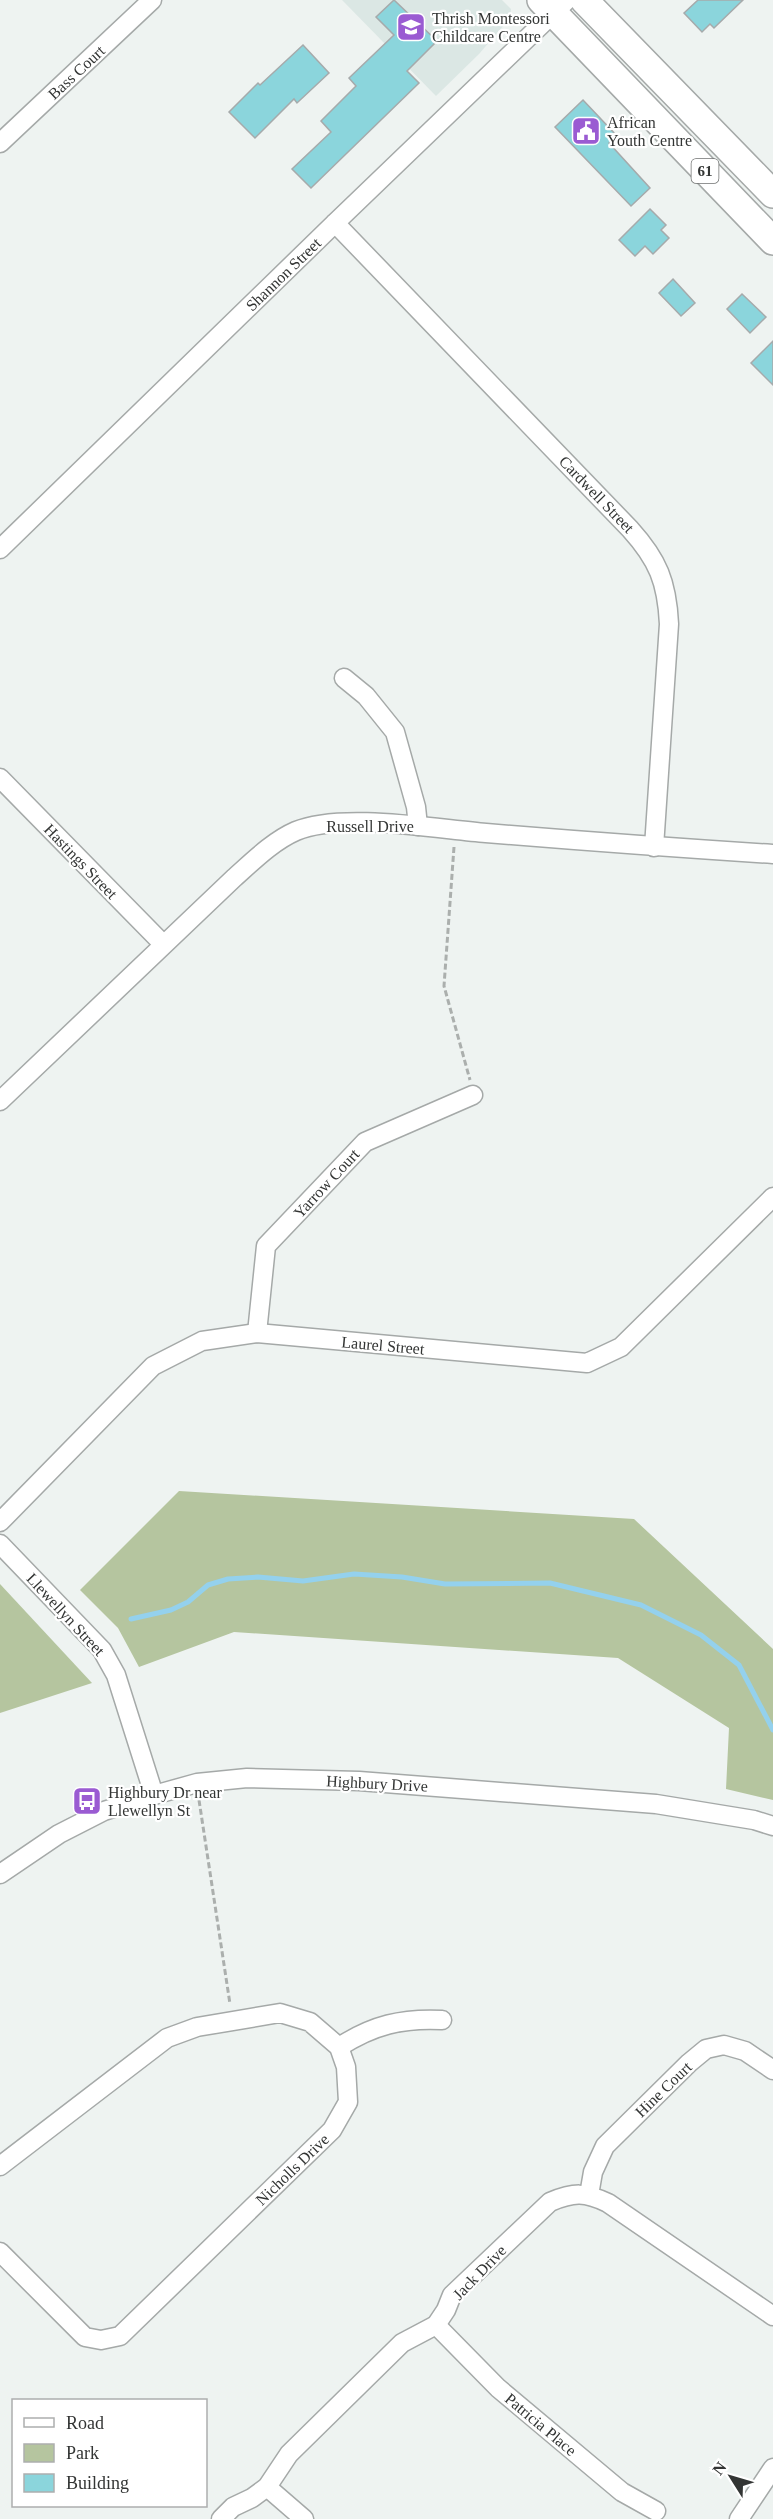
<svg xmlns="http://www.w3.org/2000/svg" width="773" height="2519" font-family="Georgia,serif">
  <style>
    .built { fill: #dbe7e4 }
    .green { fill: #b5c59f }
    .lines { fill: none; stroke-linecap: round; stroke-linejoin: round }
    .stream { stroke: #94d1ed; stroke-width: 5 }
    .building { fill: #8bd5dc; stroke: #a6aaab; stroke-width: 1.5 }
    .minor-casing { stroke: #a5a9a8; stroke-width: 21 }
    .primary-casing { stroke: #a5a9a8; stroke-width: 30 }
    .path { stroke: #abafad; stroke-width: 3; stroke-dasharray: 6 3; stroke-linecap: butt }
    .minor { stroke: #fff; stroke-width: 18 }
    .primary { stroke: #fff; stroke-width: 27 }
    .labels { text-anchor: middle; stroke-width: 4.5; stroke-linejoin: round; paint-order: stroke }
    .shield { fill: #fff; stroke: #707271; stroke-width: 1.5 }
    .shield-label { font-size: 15px; font-weight: bold; fill: #333534 }
    .poi-label { font-size: 16px; fill: #333534; stroke: #fff; text-anchor: start }
    .street-label { font-size: 16px; fill: #333534; stroke: #fff }
  </style>
  <rect width="100%" height="100%" fill="#eef3f1"/>
  <polygon class="built" points="342,0 502,0 511,9 510,18 479,54 436,96"/>
  <g class="green">
    <polygon points="179,1491 634,1519 773,1649 773,1800 726,1789 729,1728 618,1658 234,1632 139,1667 118,1628 80,1590"/>
    <polygon points="0,1584 92,1683 0,1713"/>
  </g>
  <g class="lines">
    <polyline class="stream" points="131,1619 171,1610 188,1602 208,1585 228,1579 258,1577 303,1581 354,1574 402,1577 445,1584 550,1583 641,1605 701,1635 739,1665 773,1730"/>
  </g>
  <g class="building">
    <polygon points="394,0 437,41 407,71 419,83 311,188 292,169 331,132 321,121 356,86 349,78 394,35 376,17"/>
    <polygon points="698,0 743,0 714,28 710,24 702,32 684,13"/>
    <polygon points="303,45 329,73 297,103 294,99 255,138 229,112 258,83 260,85"/>
    <polygon points="583,100 617,136 609,143 650,188 631,206 555,127"/>
    <polygon points="650,209 666,225 661,230 669,238 653,254 645,246 635,256 619,240"/>
    <polygon points="673,279 695,303 681,316 659,293"/>
    <polygon points="742,294 766,317 750,333 727,309"/>
    <polygon points="773,341 773,385 751,363"/>
  </g>
  <g class="lines">
    <g class="minor-casing">
      <g id="minor">
        <polyline points="0,143 152,0"/>
        <path d="M335 223 630 529C658 560 667 582 669 624L654 847"/>
        <polyline points="0,549 335,223 567,0"/>
        <polyline points="344,678 366,696 395,732 416,807 418,826"/>
        <polyline points="0,778 163,944"/>
        <path d="M0 1101 234 878C253 861 273 841 296 831 341 812 436 829 486 833 582 841 677 848 773 854"/>
        <polyline points="257,1333 266,1246 365,1142 473,1095"/>
        <polyline points="0,1522 153,1366 202,1341 257,1333 587,1363 621,1347 773,1197"/>
        <polyline points="0,1544 102,1650 116,1675 154,1795"/>
        <polyline points="0,1874 59,1834 104,1811 154,1795 197,1783 247,1778 359,1781 656,1804 754,1820 773,1826"/>
        <path d="M339 2047C373 2025 402 2018 442 2020"/>
        <polyline points="0,2166 167,2038 197,2027 280,2013 310,2022 339,2047 346,2067 348,2102 332,2130 120,2336 101,2340 85,2337 0,2252"/>
        <polyline points="589,2195 593,2172 605,2146 689,2063 706,2049 724,2045 745,2051 773,2070"/>
        <polyline points="436,2325 498,2388 622,2492 656,2511"/>
        <polyline points="267,2487 304,2519"/>
        <path d="M221 2519 233 2507 252 2498 267 2487 289 2454 402 2343 436 2325 446 2310 452 2295 550 2202C574 2192 585 2192 608 2203L773 2316"/>
        <polyline points="739,2519 773,2468"/>
      </g>
    </g>
    <g class="primary-casing">
      <g id="primary">
        <polyline points="541,0 773,241"/>
        <polyline points="584,0 773,194"/>
      </g>
    </g>
    <g class="path">
      <polyline points="454,847 444,986 470,1080"/>
      <polyline points="199,1800 230,2004"/>
    </g>
    <use href="#minor" class="minor"/>
    <use href="#primary" class="primary"/>
  </g>
  <defs>
    <g id="school-square" transform="scale(1.5)"><rect x="-9" y="-9" width="18" height="18" rx="4" fill="#9a5bd2" stroke="#fff"/><path d="M0-5L7-2L0 1L-7-2ZM-4 1L0 2.5L4 1V4Q0 6-4 4Z" fill="#fff"/></g>
    <g id="civic-square" transform="scale(1.5)"><rect x="-9" y="-9" width="18" height="18" rx="4" fill="#9a5bd2" stroke="#fff"/><path d="M-.6-6.5H3V-4.5H.6V-3L4-1V1h2V6H-6V1h2V-1L-.6-3ZM-1.2 2.5V6h2.4V2.5Z" fill="#fff"/></g>
    <g id="bus-square" transform="scale(1.5)"><rect x="-9" y="-9" width="18" height="18" rx="4" fill="#9a5bd2" stroke="#fff"/><path d="M-5-6H5V4H4V6H2V4H-2V6H-4V4H-5ZM-3.5-4V0h7V-4ZM-3.5 1.2v1.5H-2V1.2ZM2 1.2v1.5H3.5V1.2Z" fill="#fff"/></g>
  </defs>
  <g fill-rule="evenodd">
    <use href="#school-square" x="411" y="27"/>
    <use href="#civic-square" x="586" y="131"/>
    <use href="#bus-square" x="87" y="1801"/>
  </g>
  <g class="labels">
    <rect class="shield" x="691.5" y="159" width="27" height="24" rx="4.5"/>
    <g class="shield-label">
      <text x="705" y="176">61</text>
    </g>
    <g class="poi-label">
      <text x="432" y="24">Thrish Montessori<tspan x="432" dy="18">Childcare Centre</tspan></text>
      <text x="607" y="128">African<tspan x="607" dy="18">Youth Centre</tspan></text>
      <text x="108" y="1798">Highbury Dr near<tspan x="108" dy="18">Llewellyn St</tspan></text>
    </g>
    <g class="street-label">
      <text transform="translate(76 72) rotate(-43)" y="6">Bass Court</text>
      <text transform="translate(283 274) rotate(-44)" y="6">Shannon Street</text>
      <text transform="translate(597 494) rotate(46)" y="6">Cardwell Street</text>
      <text x="370" y="832">Russell Drive</text>
      <text transform="translate(81 861) rotate(46)" y="6">Hastings Street</text>
      <text transform="translate(326 1183) rotate(-47)" y="6">Yarrow Court</text>
      <text transform="translate(383 1345) rotate(5)" y="6">Laurel Street</text>
      <text transform="translate(66 1614) rotate(47)" y="6">Llewellyn Street</text>
      <text transform="translate(377 1783) rotate(3)" y="6">Highbury Drive</text>
      <text transform="translate(663 2089) rotate(-44)" y="6">Hine Court</text>
      <text transform="translate(292 2169) rotate(-44)" y="6">Nicholls Drive</text>
      <text transform="translate(479 2272) rotate(-46)" y="6">Jack Drive</text>
      <text transform="translate(541 2424) rotate(40)" y="6">Patricia Place</text>
    </g>
  </g>
  <rect x="12" y="2399" width="195" height="108" fill="#ffffff" stroke="#adaeae" stroke-width="1.5"/>
  <rect x="24" y="2418" width="30" height="9" fill="#ffffff" stroke="#adaeae" stroke-width="1.5"/>
  <text x="66" y="2429" font-size="18" fill="#333534">Road</text>
  <rect x="24" y="2444" width="30" height="18" fill="#b5c59f" stroke="#adaeae" stroke-width="1.5"/>
  <text x="66" y="2459" font-size="18" fill="#333534">Park</text>
  <rect x="24" y="2474" width="30" height="18" fill="#8bd5dc" stroke="#adaeae" stroke-width="1.5"/>
  <text x="66" y="2489" font-size="18" fill="#333534">Building</text>
  <g transform="translate(731 2477) rotate(307)" stroke="#ffffff" stroke-width="4.5" paint-order="stroke">
  <path d="M0-4.5L10 22L0 15L-10 22Z" fill="#333534"/>
  <text y="-9" font-size="16" font-weight="bold" text-anchor="middle" fill="#333534">N</text>
  </g>
</svg>
